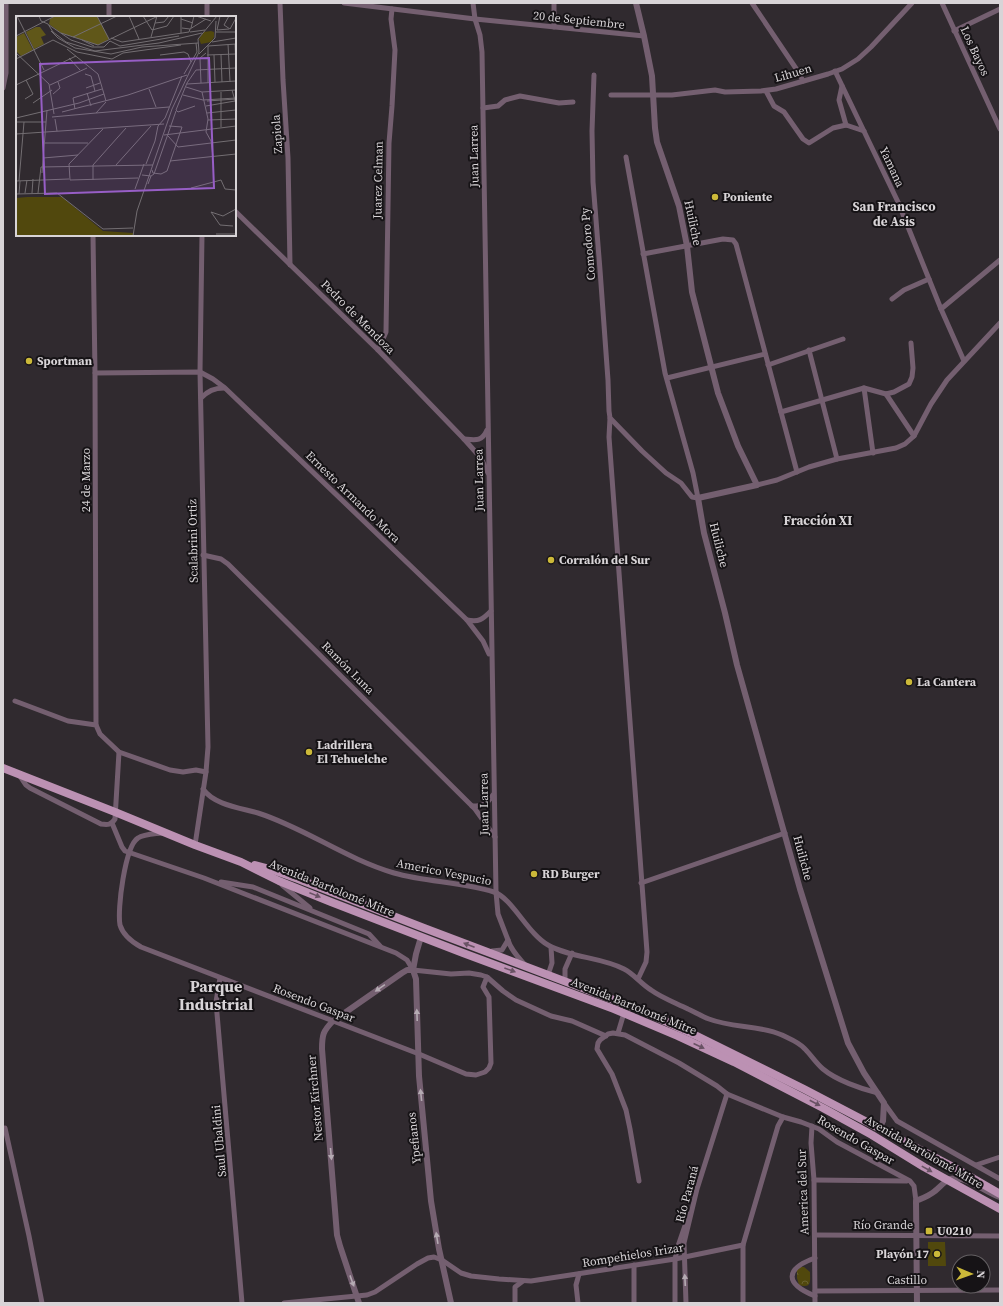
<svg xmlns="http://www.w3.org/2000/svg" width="1003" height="1306" font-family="'Source Serif 4',serif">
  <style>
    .park { fill: url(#park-crowns) }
    .pitch { fill: #51480d }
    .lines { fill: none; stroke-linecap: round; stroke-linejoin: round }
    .minor { stroke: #745f70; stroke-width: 5 }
    .tertiary { stroke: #745f70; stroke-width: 6 }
    .primary { stroke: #bc91b3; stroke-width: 8 }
    .oneway { fill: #695264 }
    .oneway2 { fill: #b5abb3 }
    .poi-dot { fill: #ccb939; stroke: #161316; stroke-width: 1.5 }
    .labels { text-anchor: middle; stroke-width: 4; stroke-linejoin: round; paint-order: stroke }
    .street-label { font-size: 12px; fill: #d8d4d7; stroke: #161316 }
    .poi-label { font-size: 12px; font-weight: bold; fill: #d8d4d7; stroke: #161316; text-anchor: start }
    .neighbourhood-label { font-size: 13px; font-weight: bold; fill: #d8d4d7; stroke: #161316 }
    .district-label { font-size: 16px; font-weight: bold; fill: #d8d4d7; stroke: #161316 }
    .inset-road { fill: none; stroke: #736e72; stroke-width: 1 }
    .view { fill: #975ec6; fill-opacity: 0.15; stroke: #975ec6; stroke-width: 2 }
    .inset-edge { fill: none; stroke: #d8d4d7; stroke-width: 2 }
  </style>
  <defs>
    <pattern id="park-crowns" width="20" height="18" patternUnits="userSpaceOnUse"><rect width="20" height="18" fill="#51480d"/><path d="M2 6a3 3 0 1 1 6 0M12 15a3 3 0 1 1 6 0" fill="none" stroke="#696230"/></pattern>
  </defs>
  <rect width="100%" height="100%" fill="#302a2f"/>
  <path class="park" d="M800 1267H804L810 1272C810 1281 812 1289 799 1285L797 1278V1269Z"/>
  <polygon class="pitch" points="928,1242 945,1242 946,1266 928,1266"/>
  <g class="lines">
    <g class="minor">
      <polyline points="109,3 109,17"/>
      <polyline points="207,3 207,17"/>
      <polyline points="280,3 283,80 288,158 290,265"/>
      <polyline points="344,3 475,19 644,36"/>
      <polyline points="473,3 475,19 480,35 482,52 496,892 498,914 508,940"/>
      <polyline points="752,3 799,73 803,81"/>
      <polyline points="942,3 1000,129"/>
      <polyline points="554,27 554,3"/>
      <polyline points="954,31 1000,9"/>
      <polyline points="835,71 898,202 941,309 964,361"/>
      <polyline points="594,75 592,131 593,182 600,270 608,380 609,411 610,418 642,451 666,473 681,483 692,497 698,498 693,473 665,373 626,157"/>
      <polyline points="842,86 839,100 846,125"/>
      <polyline points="3,88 6,73 6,3"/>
      <polyline points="766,91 774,106 784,112 803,139 809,143 833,128 846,125 864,131"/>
      <polyline points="611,95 672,95 715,90 725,92 761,91 776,89 828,74 842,69 858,59 871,47 912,3"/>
      <polyline points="483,108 498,106 505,100 520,96 559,103 573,102"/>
      <polyline points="235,211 378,350 464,439 481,458 488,473"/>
      <polyline points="93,235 95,373 96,725"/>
      <polyline points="643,254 723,239 733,240 736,244 797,472"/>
      <polyline points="892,299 904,290 929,279"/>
      <polyline points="941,309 1000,260"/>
      <polyline points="378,350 386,332 389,143 392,106 395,50 391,19 392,9"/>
      <polyline points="809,350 837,459"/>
      <polyline points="768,365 843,339"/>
      <polyline points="95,373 200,372 213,379 225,388 467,620 483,641 489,654"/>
      <polyline points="667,378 765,354"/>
      <polyline points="864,388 873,453"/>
      <polyline points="886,394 914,436"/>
      <path d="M201 398C208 391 214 388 224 388"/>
      <polyline points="781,412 864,388 886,394 894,392 909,384 912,377 913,368 911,343"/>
      <polyline points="610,418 609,437 647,952 646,962 638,979"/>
      <path d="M464 439C475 440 482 442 487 430"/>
      <polyline points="757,485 777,480 809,467 837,459 896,448 905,444 914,436 931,404 947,380 1000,323"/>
      <polyline points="203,555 221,559 228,564 475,809 495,837"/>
      <path d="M467 620C479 622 482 620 491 611"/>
      <polyline points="15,701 68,721 96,725 100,734 119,752 170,770 183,772 196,770 206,772"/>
      <path d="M20 776 26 785 30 788 101 824C108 825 111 825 115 819L119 752"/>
      <path d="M203 789C214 805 241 808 258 813 305 828 346 859 394 873 426 882 462 882 494 892 512 898 528 934 548 945 571 958 601 957 624 969 634 974 641 984 651 990 662 998 676 1003 688 1009 695 1012 701 1016 709 1019 732 1028 760 1025 782 1035 790 1039 799 1042 805 1049 811 1055 816 1063 823 1069 836 1080 861 1089 878 1093"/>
      <path d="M472 806C483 806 487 804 493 795"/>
      <polyline points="112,823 122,847 125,851 204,878 396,953 407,960 413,970 451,974 469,973 481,975 487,977 503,991 516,1000 551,1016 572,1021 606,1036"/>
      <path d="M162 833C155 834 144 834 138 838 125 846 117 910 120 925 123 935 132 942 141 947L419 1054 466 1074 476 1075 485 1072 489 1068 491 1063 489 997 483 987 487 977"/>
      <polyline points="195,845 206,772 208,747 200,372 202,235"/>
      <polyline points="221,882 253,887 369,934 380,946"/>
      <polyline points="641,883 785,833"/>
      <polyline points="282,885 310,908"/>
      <path d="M492 951 502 950 508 940C511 950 518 957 525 965"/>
      <polyline points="548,975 552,963 551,947"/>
      <polyline points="220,978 216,1002 242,1303"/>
      <polyline points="565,981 565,969 572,953"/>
      <polyline points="618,1033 624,1013"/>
      <polyline points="884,1103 897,1121 1000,1179"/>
      <polyline points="812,1126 811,1143 814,1180 815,1303"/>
      <polyline points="5,1128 29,1236 42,1303"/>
      <polyline points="976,1165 1000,1157"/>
      <polyline points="814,1180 907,1181"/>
      <polyline points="639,1181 630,1129 626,1110 612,1074 597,1049 598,1043 600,1040 608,1034 613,1033 625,1035 679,1063 717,1086 727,1094 783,1117 801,1122 819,1129 837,1142 910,1181 914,1186 916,1201"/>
      <polyline points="815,1235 1000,1236"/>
      <polyline points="634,1265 634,1303"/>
      <polyline points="815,1291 1000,1290"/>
      <path d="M815 1296C785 1284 784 1269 815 1258"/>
      <polyline points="284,1303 367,1295 375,1292 417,1264 428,1258 434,1257 442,1260 461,1273 471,1276 499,1279 531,1281 675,1259 743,1245"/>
      <polyline points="515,1303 515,1287 523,1281"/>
      <polyline points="578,1303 576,1285 579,1274"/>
      <polyline points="675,1303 675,1259 678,1246 689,1214"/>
      <polyline points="686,1303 684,1243 697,1189 727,1094"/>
      <polyline points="743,1303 743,1245 778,1126 783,1117"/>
    </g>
    <g class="tertiary">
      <polyline points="636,3 644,36 652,76 655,128 657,142 679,206 687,246 692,292 718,393 738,446 757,485 698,498 704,533 725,613 737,665 800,889 848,1043 864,1073 884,1103 883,1121 879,1129"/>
      <polyline points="421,937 416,954 413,970 416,979 419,1076 431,1201 439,1249 451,1303"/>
      <path d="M359 1303 340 1246 337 1235 322 1049C322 1035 323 1031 333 1021L402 973 407 970H413"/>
      <path d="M917 1303 916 1201C923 1198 929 1196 935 1191 939 1188 943 1183 948 1180 963 1172 985 1193 1000 1197"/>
    </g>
    <g class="primary">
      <polyline points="3,768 115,812 195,845 241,862 279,881 331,902 463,953 614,1009 678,1036 734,1062 823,1108 872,1135 924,1167 1000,1209"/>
      <polyline points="255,865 270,869 298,879 424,928 643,1011 695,1035 804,1089 955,1168 1000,1194"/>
    </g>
  </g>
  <defs><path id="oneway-solid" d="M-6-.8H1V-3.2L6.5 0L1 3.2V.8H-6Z"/></defs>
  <g class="oneway">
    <use href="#oneway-solid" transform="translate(315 895) rotate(22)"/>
    <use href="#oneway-solid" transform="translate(469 945) rotate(-159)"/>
    <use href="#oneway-solid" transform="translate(510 970) rotate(20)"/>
    <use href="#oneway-solid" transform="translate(699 1046) rotate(25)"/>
    <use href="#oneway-solid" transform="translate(815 1103) rotate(28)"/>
    <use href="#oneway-solid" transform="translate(927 1169) rotate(29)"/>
  </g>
  <g class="oneway2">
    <use href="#oneway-solid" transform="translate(380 988) rotate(145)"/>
    <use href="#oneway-solid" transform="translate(417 1015) rotate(-92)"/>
    <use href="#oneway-solid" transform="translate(421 1095) rotate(-96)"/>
    <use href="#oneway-solid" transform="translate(331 1154) rotate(85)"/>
    <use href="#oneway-solid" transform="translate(437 1238) rotate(-99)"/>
    <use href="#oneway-solid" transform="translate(685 1280) rotate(-93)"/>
    <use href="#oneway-solid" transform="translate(352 1281) rotate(70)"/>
  </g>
  <g class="poi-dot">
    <circle cx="715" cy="197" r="4"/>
    <circle cx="29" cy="361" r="4"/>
    <circle cx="551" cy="560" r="4"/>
    <circle cx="909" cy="682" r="4"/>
    <circle cx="309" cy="752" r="4"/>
    <circle cx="534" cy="874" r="4"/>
    <rect x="925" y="1227" width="8" height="8" rx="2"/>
    <circle cx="937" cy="1254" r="4"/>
  </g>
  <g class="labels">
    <g class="street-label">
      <text transform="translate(579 20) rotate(6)" y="4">20 de Septiembre</text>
      <text transform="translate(975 51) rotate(65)" y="4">Los Bayos</text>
      <text transform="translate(793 73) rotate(-16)" y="4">Lihuen</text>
      <text transform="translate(277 134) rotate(-94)" y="4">Zapiola</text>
      <text transform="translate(474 156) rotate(-91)" y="4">Juan Larrea</text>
      <text transform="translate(892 167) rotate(65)" y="4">Yamana</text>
      <text transform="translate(378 180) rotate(-89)" y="4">Juarez Celman</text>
      <text transform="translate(693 223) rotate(78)" y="4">Huiliche</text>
      <text transform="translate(588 244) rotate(-95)" y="4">Comodoro Py</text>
      <text transform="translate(358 317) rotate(45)" y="4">Pedro de Mendoza</text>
      <text transform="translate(86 480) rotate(-90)" y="4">24 de Marzo</text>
      <text transform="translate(479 480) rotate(-91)" y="4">Juan Larrea</text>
      <text transform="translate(353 497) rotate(44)" y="4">Ernesto Armando Mora</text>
      <text transform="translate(193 541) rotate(-91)" y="4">Scalabrini Ortiz</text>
      <text transform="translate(719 545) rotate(76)" y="4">Huiliche</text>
      <text transform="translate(348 668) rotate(45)" y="4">Ramón Luna</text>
      <text transform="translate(484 804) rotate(-91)" y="4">Juan Larrea</text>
      <text transform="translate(803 858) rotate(75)" y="4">Huiliche</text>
      <text transform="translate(444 872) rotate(11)" y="4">Americo Vespucio</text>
      <text transform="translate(332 888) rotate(22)" y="4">Avenida Bartolomé Mitre</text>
      <text transform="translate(314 1003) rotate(21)" y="4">Rosendo Gaspar</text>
      <text transform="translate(634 1006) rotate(22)" y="4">Avenida Bartolomé Mitre</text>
      <text transform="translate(315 1098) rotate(-95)" y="4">Nestor Kirchner</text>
      <text transform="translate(414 1138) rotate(-96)" y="4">Ypefianos</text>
      <text transform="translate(856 1140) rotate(30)" y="4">Rosendo Gaspar</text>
      <text transform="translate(219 1141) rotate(-95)" y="4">Saul Ubaldini</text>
      <text transform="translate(924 1152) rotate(30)" y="4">Avenida Bartolomé Mitre</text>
      <text transform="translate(803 1192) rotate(-92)" y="4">America del Sur</text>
      <text transform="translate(687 1194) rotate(-75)" y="4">Río Paraná</text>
      <text x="883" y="1229">Río Grande</text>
      <text transform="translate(633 1255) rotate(-9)" y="4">Rompehielos Irizar</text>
      <text x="907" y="1284">Castillo</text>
    </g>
    <g class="poi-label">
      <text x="723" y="201">Poniente</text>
      <text x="37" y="365">Sportman</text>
      <text x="559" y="564">Corralón del Sur</text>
      <text x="917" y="686">La Cantera</text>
      <text x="317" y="749">Ladrillera<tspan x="317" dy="14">El Tehuelche</tspan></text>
      <text x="542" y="878">RD Burger</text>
      <text x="937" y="1235">U0210</text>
      <text x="929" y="1258" text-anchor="end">Playón 17</text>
    </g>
    <g class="neighbourhood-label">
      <text x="894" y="211">San Francisco<tspan x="894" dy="15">de Asis</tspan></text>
      <text x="818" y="525">Fracción XI</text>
    </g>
    <g class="district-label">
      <text x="216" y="992">Parque<tspan x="216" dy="18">Industrial</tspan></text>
    </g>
  </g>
  <g transform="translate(16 16)">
    <rect width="220" height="220" fill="#302a2f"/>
    <path d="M39 0H81L93 23 82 29 45 17 33 8 34 3ZM20 11H24L30 19 25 21 28 28 18 33 10 16ZM8 17 17 34 5 40 0 35V21Z" fill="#605719"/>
    <path d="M195 15 198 16V21L195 26 185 28 183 23 188 16Z" fill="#51480d"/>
    <path d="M11 181H46L87 215 117 217V220H0V182Z" fill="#51480d"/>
    <path class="inset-road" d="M1 0 28 54M23 0 25 5 32 8 37 16 50 26 79 35 143 27 186 17M81 0 93 23M113 0 123 23M127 0 136 14M180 0 195 5M204 0 201 14 213 13M213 0 208 9 214 13M165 3 177 7M139 7 148 6 153 0M33 9 55 24 76 31H88L94 25 104 30 163 20M166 12 174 13 190 3M175 12 178 0M214 13 220 2M136 14 151 10 158 0M35 15 42 22 59 32 95 38 126 31 182 27M174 16 189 14M200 16H220M45 17 82 29 142 0M165 17V0M0 20 39 0M57 21 101 0M135 21 141 0M95 22 106 26 173 16 174 13M66 24 78 30M196 26 220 22M212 28 214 66M219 28 220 52M51 33 82 58 88 78M0 37 33 68 38 98M183 38 199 22 200 5M144 39 168 36 172 38 175 46M191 39 220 38M198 39 199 66M205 39 206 66M53 42 64 54M0 43 37 24 61 36 96 43 107 37 165 29M180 54 220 52M69 58 75 60 79 75M168 58 181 36 180 27M185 67 184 42 190 37M192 67V30L220 28M171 68 220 65M0 69 60 40M34 69 71 52M170 71 186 76 220 74M70 72 84 67M133 73 140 91M216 74 220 88M186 76 192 103 190 116 195 125 197 141M205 76V111M71 77 75 90M37 78 44 72 42 66M167 79 187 84 220 82M9 83 17 78 10 64M191 85 220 83M17 87 36 74M179 90 162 96 160 94 171 67 180 54M190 90 219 85M59 93 57 82 86 73M46 96 112 79 171 59M80 97 153 91M191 97 220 94M36 101 80 97 90 86M0 102 63 87 88 78 90 85M39 103 41 115M192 104 220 103M0 106H30M87 113 53 148 54 164 122 162M0 118 148 108M148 119 220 110M152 120 162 131 220 124M28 127H72M27 142 62 139M154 145 220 138M130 148 139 125 142 110 149 102 166 60M100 149 135 110M136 154 137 157 145 158 151 155 166 111 153 110M26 157 31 94M126 159 135 160 132 168M135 160 138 158 160 95M77 164V149L110 112M0 165 53 163M3 165 8 106M175 172 205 164 209 173 220 174M119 173 128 148M9 177 11 164M16 177 17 163M22 177 25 151 137 149M0 178 41 177 87 213 117 212M3 178 4 165M217 210 204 209 195 196 207 200 220 193M200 218H220M117 220 121 195 156 93 183 36 182 23 201 0"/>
    <path class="view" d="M193 42 198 172 29 178 24 48Z"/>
    <rect width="220" height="220" class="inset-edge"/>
  </g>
  <rect width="1003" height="1306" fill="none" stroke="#d8d4d7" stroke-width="8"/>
  <g transform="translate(971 1274) rotate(92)"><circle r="19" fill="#161316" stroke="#646063"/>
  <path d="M0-3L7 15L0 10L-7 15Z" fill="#ccb939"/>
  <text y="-6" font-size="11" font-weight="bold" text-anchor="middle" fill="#d8d4d7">N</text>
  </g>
</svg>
